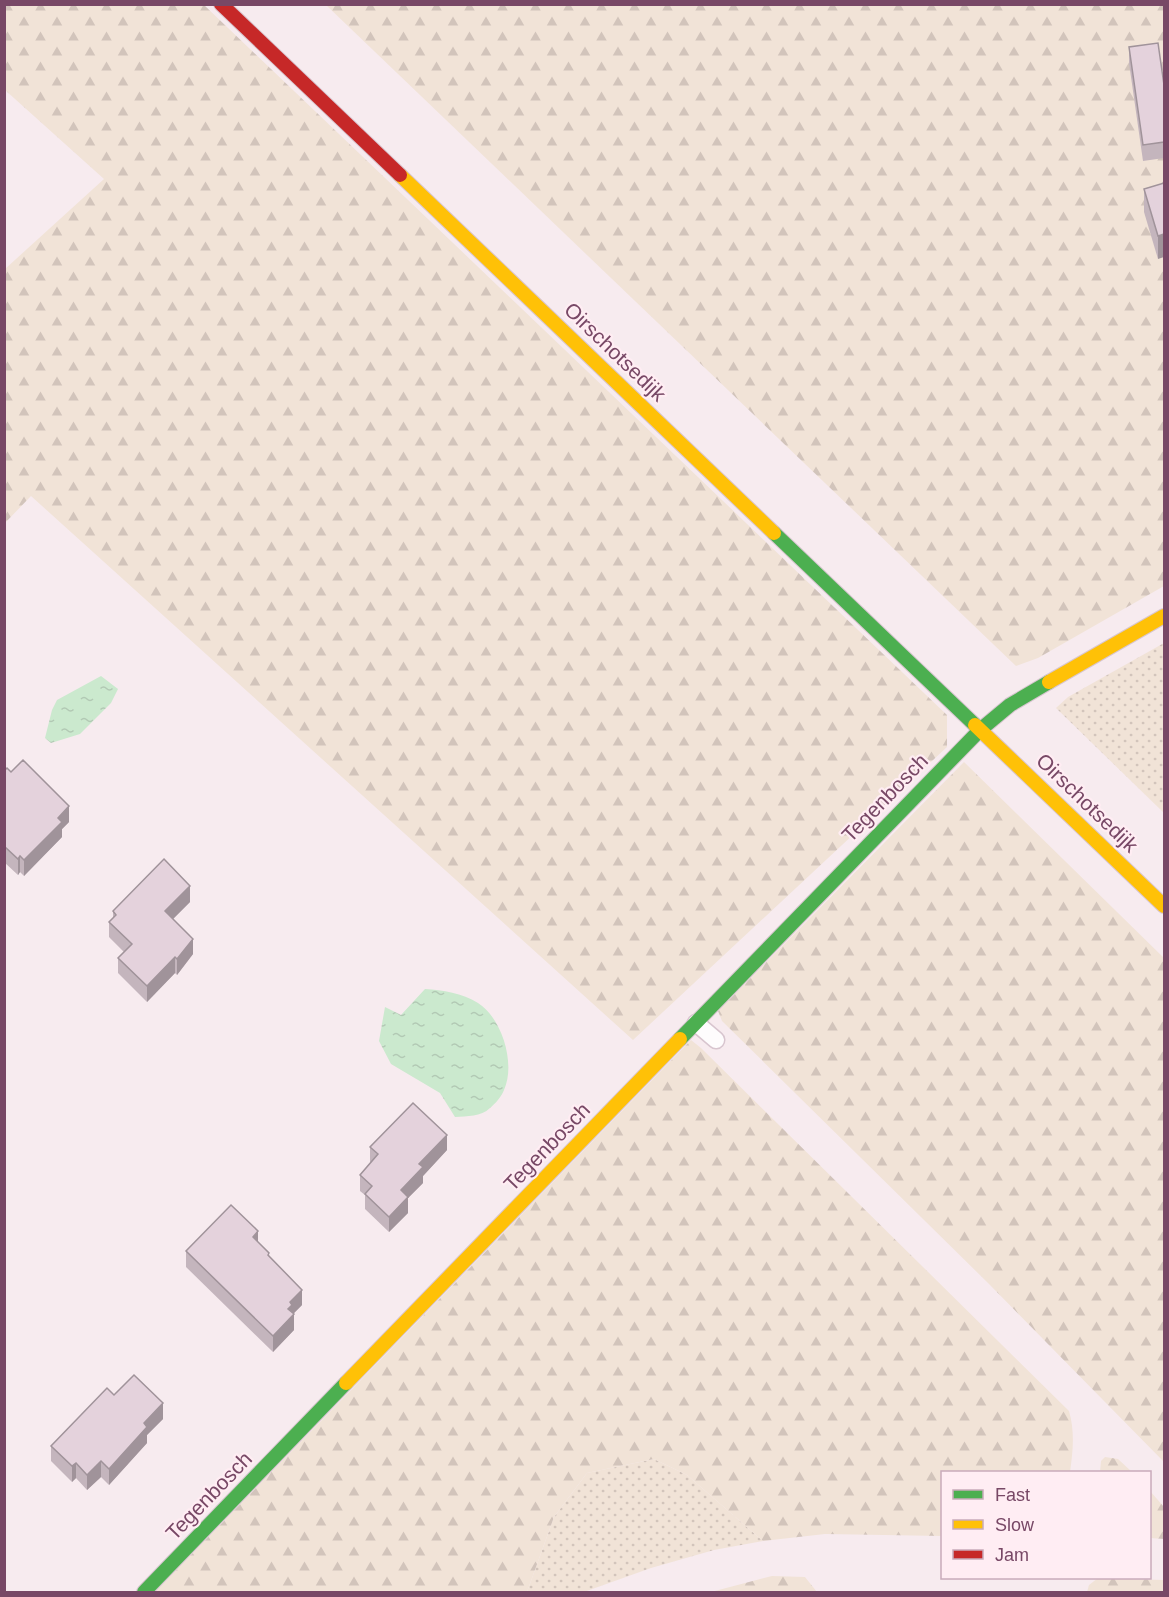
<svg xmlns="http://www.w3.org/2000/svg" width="1169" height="1597" font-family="Helvetica,sans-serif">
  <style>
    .grass { fill: url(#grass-dots) }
    .forest { fill: url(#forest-firs) }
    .water { fill: url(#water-ripples) }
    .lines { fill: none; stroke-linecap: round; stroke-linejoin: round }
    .lane-casing { stroke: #d8c5cf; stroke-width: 19 }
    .fast-casing { stroke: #d8c6d0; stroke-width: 16 }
    .slow-casing { stroke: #d8c6d0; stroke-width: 16 }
    .jam-casing { stroke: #d8c6d0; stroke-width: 16 }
    .lane { stroke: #fefcfd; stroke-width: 16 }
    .fast { stroke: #4caf50; stroke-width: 14 }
    .slow { stroke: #ffc107; stroke-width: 14 }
    .jam { stroke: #c62828; stroke-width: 14 }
    .wall { fill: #c4b5bd }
    .shaded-wall { fill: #a0939a }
    .building { fill: #e4d2dc; stroke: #a0939a; stroke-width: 1.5 }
    .labels { text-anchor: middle; stroke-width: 4.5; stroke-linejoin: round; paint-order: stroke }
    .street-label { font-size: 21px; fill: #784866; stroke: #ffedf3 }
  </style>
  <defs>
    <pattern id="grass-dots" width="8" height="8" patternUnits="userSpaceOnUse" patternTransform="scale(1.5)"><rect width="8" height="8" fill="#f1e3d7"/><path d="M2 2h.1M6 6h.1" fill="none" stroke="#d2c4bb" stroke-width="1.8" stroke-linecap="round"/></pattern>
    <pattern id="forest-firs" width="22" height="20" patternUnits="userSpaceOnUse" patternTransform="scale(1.5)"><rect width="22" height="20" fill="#f1e3d7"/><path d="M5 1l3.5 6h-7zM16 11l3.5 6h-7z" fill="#d2c4bb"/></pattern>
    <pattern id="water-ripples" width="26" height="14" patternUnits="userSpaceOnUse" patternTransform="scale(1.5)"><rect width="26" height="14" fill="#cbe9ce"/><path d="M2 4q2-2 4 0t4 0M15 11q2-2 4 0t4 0" fill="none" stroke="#b2c9b4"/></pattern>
  </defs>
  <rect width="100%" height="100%" fill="#f7ebef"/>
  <g class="grass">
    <polygon points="1164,643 1164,813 1056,708 1068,697"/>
    <polygon points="654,1459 687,1475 763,1541 714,1550 651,1568 584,1592 527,1592 554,1517 587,1473"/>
  </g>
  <g class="forest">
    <polygon points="5,5 204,5 947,715 947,747 633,1040 31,496 5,523 5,269 104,179 5,90"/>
    <polygon points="326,5 1164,5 1164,586 1038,658 1016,666"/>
    <polygon points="964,762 1164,958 1164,1462 988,1283 722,1021 718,1011"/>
    <path d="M691 1040 701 1048 1069 1411C1075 1432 1073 1451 1070 1472H942V1536L825 1534 763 1541 687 1475 654 1459 587 1473 554 1517 527 1592H155Z"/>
    <polygon points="1105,1457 1118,1459 1132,1472 1100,1472 1101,1461"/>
    <polygon points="1150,1491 1164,1507 1164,1539 1150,1538"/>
    <polygon points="772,1576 805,1577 817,1592 711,1592"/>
    <polygon points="1098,1578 1164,1580 1164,1592 1087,1592 1089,1585"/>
  </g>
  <g class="water">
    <polygon points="101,676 118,689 111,703 80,734 51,743 45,738 52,710 57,700"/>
    <path d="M425 989C443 990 462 993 478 1003 502 1018 516 1064 504 1090 502 1096 495 1104 490 1108 481 1117 467 1116 455 1117L440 1093 391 1064 379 1041 385 1007 401 1015Z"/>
  </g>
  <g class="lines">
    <g class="lane-casing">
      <polyline id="lane" points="696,1023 716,1040"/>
    </g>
    <g class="fast-casing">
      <g id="fast">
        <polyline points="774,533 975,725"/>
        <polyline points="680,1039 980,730 1010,705 1049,682"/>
        <polyline points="144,1592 346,1383"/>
      </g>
    </g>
    <g class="slow-casing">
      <g id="slow">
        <polyline points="400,175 774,533"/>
        <polyline points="1049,682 1164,616"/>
        <polyline points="975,725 1164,906"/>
        <polyline points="346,1383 680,1039"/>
      </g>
    </g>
    <g class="jam-casing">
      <polyline id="jam" points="221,4 400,175"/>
    </g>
    <use href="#lane" class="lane"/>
    <use href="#fast" class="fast"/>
    <use href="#slow" class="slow"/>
    <use href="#jam" class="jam"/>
  </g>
  <g class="wall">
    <polygon points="1129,47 1164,85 1164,158 1143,161 1129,63"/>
    <polygon points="1164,183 1158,259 1144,212 1144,189"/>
    <polygon points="4,771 69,822 62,829 62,837 24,876 20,872 18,875 4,862"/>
    <polygon points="190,902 173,919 193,954 177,975 175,973 147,1002 118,973 118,958 124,952 109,937 109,922 113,918 113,911"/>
    <polygon points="370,1147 447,1150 423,1176 423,1183 408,1198 408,1213 389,1232 365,1209 365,1195 360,1191 360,1175 370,1163"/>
    <polygon points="258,1242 302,1305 293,1314 294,1330 273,1352 186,1267 186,1251"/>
    <polygon points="114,1395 163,1419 147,1435 147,1443 109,1485 101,1477 87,1490 76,1478 72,1482 51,1461 51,1446"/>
  </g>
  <g class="shaded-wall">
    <polygon points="1164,234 1164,257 1158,259 1158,236"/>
    <polygon points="69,806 69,822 62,829 62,837 24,876 24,860 58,818"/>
    <polygon points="20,856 20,872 18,875 18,859"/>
    <polygon points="190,886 190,902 165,927 165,911"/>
    <polygon points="193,939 193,954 177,975 177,959"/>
    <polygon points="175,957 175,973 147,1002 147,986"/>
    <polygon points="447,1135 447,1150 423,1176 423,1183 408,1198 408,1213 389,1232 389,1217 401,1190 419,1164"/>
    <polygon points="258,1231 258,1247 253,1237"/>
    <polygon points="302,1290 302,1305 292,1315 294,1314 294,1330 273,1352 273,1336 288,1309 290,1302"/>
    <polygon points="163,1403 163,1419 147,1435 147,1443 109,1485 109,1469 144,1423"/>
    <polygon points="101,1461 101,1477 87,1490 87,1475"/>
    <polygon points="76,1463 76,1478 72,1482 72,1466"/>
  </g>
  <g class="building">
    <polygon points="1158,43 1164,85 1164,142 1143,145 1129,47"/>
    <polygon points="1164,183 1164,234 1158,236 1144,189"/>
    <polygon points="23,760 69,806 58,818 62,822 24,860 20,856 18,859 4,846 4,771 7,768 11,772"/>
    <polygon points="164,859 190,886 165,911 193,939 177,959 175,957 147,986 118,958 132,944 109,922 116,915 113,911"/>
    <polygon points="413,1103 447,1135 419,1164 423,1167 401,1190 408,1197 389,1217 365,1194 372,1186 360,1175 378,1154 370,1147"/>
    <polygon points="231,1205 258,1231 253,1237 269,1253 268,1255 302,1290 290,1302 292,1305 288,1309 294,1314 273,1336 186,1251"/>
    <polygon points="134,1375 163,1403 144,1423 147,1427 109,1469 101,1461 87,1475 76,1463 72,1466 51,1446 107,1388 114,1395"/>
  </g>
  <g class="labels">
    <g class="street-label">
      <text transform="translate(615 352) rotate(44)" y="7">Oirschotsedijk</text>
      <text transform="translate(885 798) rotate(-46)" y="7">Tegenbosch</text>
      <text transform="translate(1087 803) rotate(44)" y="7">Oirschotsedijk</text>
      <text transform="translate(547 1147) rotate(-46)" y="7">Tegenbosch</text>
      <text transform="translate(209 1496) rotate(-46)" y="7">Tegenbosch</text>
    </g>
  </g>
  <rect width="1169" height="1597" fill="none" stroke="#784866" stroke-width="12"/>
  <rect x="941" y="1471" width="210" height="108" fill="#ffedf3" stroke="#c9abbb" stroke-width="1.5"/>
  <rect x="953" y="1490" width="30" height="9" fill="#4caf50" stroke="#c9abbb" stroke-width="1.5"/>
  <text x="995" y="1501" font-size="18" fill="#784866">Fast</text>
  <rect x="953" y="1520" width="30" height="9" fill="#ffc107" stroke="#c9abbb" stroke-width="1.5"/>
  <text x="995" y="1531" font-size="18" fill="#784866">Slow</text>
  <rect x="953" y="1550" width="30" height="9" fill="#c62828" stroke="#c9abbb" stroke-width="1.5"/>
  <text x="995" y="1561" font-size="18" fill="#784866">Jam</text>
</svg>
